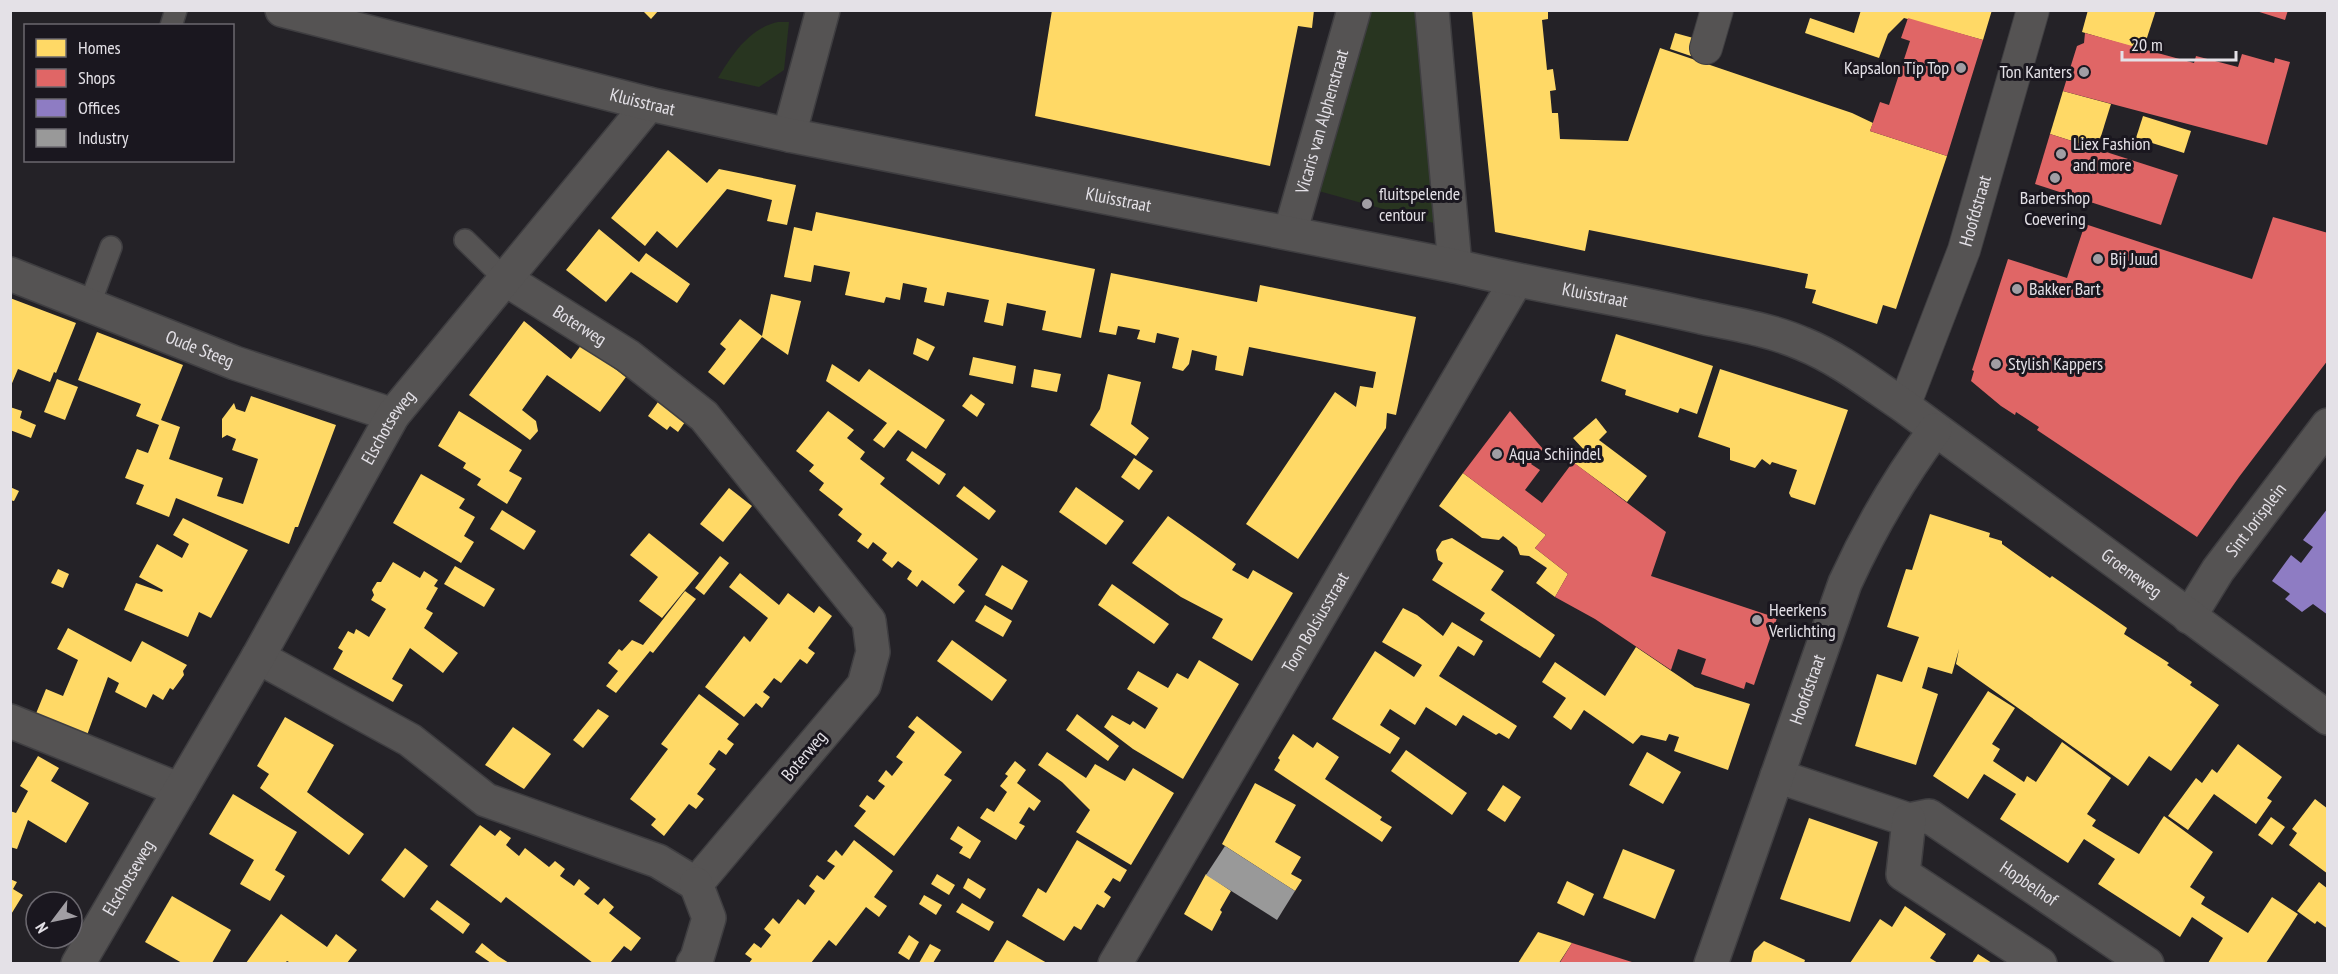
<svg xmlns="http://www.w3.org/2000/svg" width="2338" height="974" font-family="'PT Sans Narrow',sans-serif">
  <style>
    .green { fill: #283520 }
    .homes { fill: #ffd966 }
    .shops { fill: #e06666 }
    .offices { fill: #8e7cc3 }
    .industry { fill: #999 }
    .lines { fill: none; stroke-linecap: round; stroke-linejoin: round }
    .service-casing { stroke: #3f3e41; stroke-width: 24 }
    .pedestrian-casing { stroke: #3f3e41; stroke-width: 34 }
    .minor-casing { stroke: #3f3e41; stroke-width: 36 }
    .tertiary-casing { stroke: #3f3e41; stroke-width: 36 }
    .service { stroke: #555353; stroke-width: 21 }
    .pedestrian { stroke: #555353; stroke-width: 32 }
    .minor { stroke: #555353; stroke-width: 33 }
    .tertiary { stroke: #555353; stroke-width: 33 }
    .poi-dot { fill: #a19ea4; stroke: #1a171f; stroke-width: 2 }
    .labels { text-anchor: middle; stroke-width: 6; stroke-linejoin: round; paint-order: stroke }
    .poi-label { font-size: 18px; fill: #e4e1e7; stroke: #1a171f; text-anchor: start }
    .street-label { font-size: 18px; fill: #e4e1e7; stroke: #1a171f }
  </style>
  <rect width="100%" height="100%" fill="#242227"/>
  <g class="green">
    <polygon points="1366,11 1423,11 1441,225 1315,190"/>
    <path d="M778 22H789L784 70 759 87 718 78C732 54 750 28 778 22Z"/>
  </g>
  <g class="homes">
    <polygon points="642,10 659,10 651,19"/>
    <polygon points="1052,10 1314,10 1312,28 1298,26 1270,166 1035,116"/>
    <polygon points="1472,10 1548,10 1548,19 1542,20 1547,70 1553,69 1556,90 1550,91 1552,113 1558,113 1560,139 1628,141 1660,48 1852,113 1873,123 1870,131 1947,156 1896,309 1883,305 1877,324 1812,303 1816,290 1805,288 1808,274 1589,230 1585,251 1495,232"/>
    <polygon points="1861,10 1992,10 1983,40 1904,18 1888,34 1879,58 1805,33 1810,18 1854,33"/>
    <polygon points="2088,10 2156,10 2143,50 2082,32"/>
    <polygon points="1675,33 1697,39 1691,56 1670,49"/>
    <polygon points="2063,91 2111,104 2097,149 2050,134"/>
    <polygon points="2143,116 2191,131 2184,153 2136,138"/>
    <polygon points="668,150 707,183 719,169 796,185 787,225 767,221 772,200 727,189 677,248 657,231 645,246 611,218"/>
    <polygon points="816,212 1095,269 1081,338 1042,330 1046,311 1007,303 1003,326 984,322 989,300 947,292 944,306 924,302 927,288 903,283 900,300 886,297 884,303 845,295 850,272 814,265 811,282 784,277 794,227 812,231"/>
    <polygon points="599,229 639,262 646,253 690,284 677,303 631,272 606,302 566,270"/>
    <polygon points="1111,273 1257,302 1260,285 1416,317 1396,415 1387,413 1386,428 1298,559 1246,524 1335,392 1356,407 1360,386 1373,388 1376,372 1249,347 1243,376 1215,370 1217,356 1192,350 1189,364 1183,371 1172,368 1179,338 1157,333 1155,343 1137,339 1140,330 1118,326 1116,335 1099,332"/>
    <polygon points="771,294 801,301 788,355 762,337 724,385 708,372 726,349 720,344 740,319 762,336"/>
    <polygon points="10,298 76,323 56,373 54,372 50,382 18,369 10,388"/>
    <polygon points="524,321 571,359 582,344 626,377 600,412 547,375 522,410 536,421 538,431 530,440 469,395"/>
    <polygon points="97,332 183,365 161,420 180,427 169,459 223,478 217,496 243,504 258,459 232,450 236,439 227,435 222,438 222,419 234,403 236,409 245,412 251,396 336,425 298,527 295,527 289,544 176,498 169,517 136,504 144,485 125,478 137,449 148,453 159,425 136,416 141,404 78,380"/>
    <polygon points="1616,334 1713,366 1697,414 1680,408 1678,413 1625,395 1626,390 1601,381"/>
    <polygon points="917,338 935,347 928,361 913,354"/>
    <polygon points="973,357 1016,366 1013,384 969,375"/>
    <polygon points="832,364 859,382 869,369 945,420 926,449 898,430 884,448 873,440 887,423 826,381"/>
    <polygon points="1034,369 1061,374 1057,392 1031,387"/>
    <polygon points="1720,369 1848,410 1815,505 1791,497 1789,493 1797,470 1772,462 1770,465 1762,459 1755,468 1730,460 1730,448 1698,437"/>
    <polygon points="1108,374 1141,382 1131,424 1149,438 1136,456 1090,425 1100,409"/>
    <polygon points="57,379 78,387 65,420 44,412"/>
    <polygon points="971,394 985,404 977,417 962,406"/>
    <polygon points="658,402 685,422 678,432 670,426 667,430 648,416"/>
    <polygon points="10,407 22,411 20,418 36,425 31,438 10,430"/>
    <polygon points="459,411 522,450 509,471 522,478 507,504 477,485 481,479 463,468 466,463 438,446"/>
    <polygon points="828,411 854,430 847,438 865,452 860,459 885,478 880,484 978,559 958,585 965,591 954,604 922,580 917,587 907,579 912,571 898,561 892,568 882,560 887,553 873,542 868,549 857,541 862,534 838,515 843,509 819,490 824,483 809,471 814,465 796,451"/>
    <polygon points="1596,418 1607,432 1599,440 1647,476 1627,502 1574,463 1586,452 1573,438"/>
    <polygon points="912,451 946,474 939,485 906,460"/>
    <polygon points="1134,458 1153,471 1139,490 1121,477"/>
    <polygon points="1463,473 1546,535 1535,548 1568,574 1555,597 1536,583 1547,568 1529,556 1520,555 1517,547 1503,536 1499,540 1482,538 1439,506"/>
    <polygon points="421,474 465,499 459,508 475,517 464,536 474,542 461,563 393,523"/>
    <polygon points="964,486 996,511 989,520 956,496"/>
    <polygon points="10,487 19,491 14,501 10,500"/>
    <polygon points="1076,487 1124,521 1106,545 1059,512"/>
    <polygon points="729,488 752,506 723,542 700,524"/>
    <polygon points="502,510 536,531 524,550 490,529"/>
    <polygon points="1930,514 1990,533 1989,537 2002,541 2002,544 2050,578 2052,576 2127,628 2124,634 2169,663 2167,665 2192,682 2190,685 2219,705 2171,771 2149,756 2128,786 1956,664 1959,649 1952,674 1928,667 1922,688 1938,694 1916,765 1855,746 1877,674 1902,682 1919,637 1887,627 1906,569 1912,570"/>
    <polygon points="1168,516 1236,564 1232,570 1248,579 1253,570 1293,593 1252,661 1212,638 1223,619 1181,597 1132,563"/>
    <polygon points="183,518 248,550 211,618 199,612 188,637 124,610 136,583 162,592 163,590 139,577 157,544 182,558 189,544 173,535"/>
    <polygon points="649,533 699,573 662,618 639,601 658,577 630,555"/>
    <polygon points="1452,538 1504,571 1491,590 1555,635 1540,658 1480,620 1485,613 1432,580 1443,563 1438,560 1436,550 1442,541"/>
    <polygon points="720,556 729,563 704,595 695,588"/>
    <polygon points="393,562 420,578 424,571 438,580 434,586 438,588 426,609 433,613 424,628 458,653 443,673 410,648 392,679 403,685 393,702 333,669 343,651 338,648 348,631 354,634 356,629 369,637 386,609 371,600 374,595 372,590 377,582 381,582"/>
    <polygon points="1002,565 1028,581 1012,610 985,595"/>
    <polygon points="455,566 495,589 484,607 444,584"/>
    <polygon points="58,569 69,574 63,588 51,583"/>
    <polygon points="740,573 779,605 788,593 814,613 819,606 832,616 808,648 815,653 807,664 800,659 781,683 774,678 763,692 770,697 762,708 756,703 744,717 705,687 744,636 750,642 768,618 729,587"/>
    <polygon points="1112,584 1169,624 1154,644 1098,605"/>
    <polygon points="685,591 696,599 653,653 650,651 616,693 606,686 618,671 608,663 619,649 622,651 632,640 643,645"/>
    <polygon points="985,605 1012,621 1003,637 975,621"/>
    <polygon points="1403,608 1417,615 1443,636 1452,622 1483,641 1474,656 1458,646 1439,676 1517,726 1509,739 1499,733 1496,735 1463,715 1456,726 1426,707 1415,725 1390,709 1380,725 1400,738 1390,754 1332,719 1375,651 1414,677 1422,665 1382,642"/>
    <polygon points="68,628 131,662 142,641 187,665 183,671 184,675 173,690 170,688 163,700 153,694 146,708 115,692 119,683 108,677 86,738 35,716 46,689 63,696 78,660 57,649"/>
    <polygon points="952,640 1007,680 992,701 937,661"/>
    <polygon points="1636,647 1695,687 1750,704 1728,770 1674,751 1679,737 1669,734 1666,741 1641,735 1633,744 1584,710 1571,730 1553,717 1566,698 1542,682 1555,662 1605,696"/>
    <polygon points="1199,660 1239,684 1183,779 1133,749 1104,727 1112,715 1130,725 1133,721 1145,729 1158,708 1127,689 1138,671 1168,688 1177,673 1188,679"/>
    <polygon points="1988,691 2015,708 1992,744 2000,749 1993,761 2024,782 2027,776 2036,782 2062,742 2111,778 2087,814 2096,820 2092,826 2139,854 2164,816 2213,852 2190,887 2205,897 2201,904 2248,933 2272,897 2298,914 2266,963 2208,963 2223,938 2192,917 2180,937 2098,884 2115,859 2084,839 2068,863 2000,819 2016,794 1984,774 1968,799 1933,776"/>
    <polygon points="699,694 739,724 727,739 734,744 726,755 719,750 709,764 716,769 697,794 704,799 696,809 689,804 664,836 651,825 656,819 630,799 668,749 661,744"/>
    <polygon points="598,709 609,716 583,748 573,740"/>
    <polygon points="1077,714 1119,746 1108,761 1066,730"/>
    <polygon points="917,716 962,752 944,775 952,780 894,856 854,826 866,811 859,806 867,795 874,800 885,786 878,781 886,770 892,776 903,762 896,757 915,732 908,727"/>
    <polygon points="285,717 334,745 307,792 364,834 349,855 260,788 269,774 257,766"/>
    <polygon points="513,727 551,754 524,789 485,765"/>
    <polygon points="1293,734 1313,748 1317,742 1339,757 1325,779 1382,817 1380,820 1392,827 1382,842 1274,770 1280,760 1278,758"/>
    <polygon points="2238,744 2282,777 2267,798 2272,801 2256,824 2214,794 2188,830 2168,816 2196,778 2202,783 2212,769 2217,773"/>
    <polygon points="1406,750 1467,793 1452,815 1391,771"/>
    <polygon points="1047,752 1086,778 1095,764 1125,781 1133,768 1174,793 1131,865 1076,832 1090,810 1062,782 1038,765"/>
    <polygon points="1647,752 1681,772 1663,804 1629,785"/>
    <polygon points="38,756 59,768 51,781 89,803 66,843 28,820 17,849 10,847 10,811 16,813 28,791 20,786"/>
    <polygon points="1015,761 1026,770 1017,783 1041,801 1034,811 1029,807 1019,823 1025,826 1016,840 980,818 987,808 994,812 1007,792 1000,786 1008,776 1005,774"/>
    <polygon points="1255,783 1296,805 1275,842 1301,857 1291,874 1302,880 1295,891 1222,844"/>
    <polygon points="1503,785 1521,797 1505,822 1487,810"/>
    <polygon points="233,794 297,832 275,870 285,876 270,901 240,884 254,860 209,834"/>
    <polygon points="2315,799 2328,809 2328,874 2289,845 2297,833 2292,829"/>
    <polygon points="2271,817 2285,827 2272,845 2258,835"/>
    <polygon points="1809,818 1878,842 1850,922 1780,899"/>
    <polygon points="480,825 495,836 500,830 511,838 506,845 519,856 525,848 549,867 555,861 565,869 560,876 574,886 579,879 590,888 584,894 598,905 604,898 614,907 609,913 641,938 631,951 624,946 610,963 593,963 506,897 501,903 450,865"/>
    <polygon points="958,826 981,841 970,859 959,853 963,847 950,839"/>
    <polygon points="854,840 893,871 874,897 887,906 879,917 866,907 836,946 829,940 811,963 749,963 752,959 745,954 754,943 761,948 771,935 764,929 773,918 779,924 798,899 805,905 815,891 809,886 817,875 824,880 835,866 827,861 836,850 842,856"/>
    <polygon points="1077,840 1127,870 1120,882 1113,878 1104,892 1111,897 1104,908 1097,904 1081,930 1074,926 1064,941 1022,916 1038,888 1046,893"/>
    <polygon points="405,848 428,866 404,898 381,880"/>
    <polygon points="1623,849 1675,870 1655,919 1603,898"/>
    <polygon points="937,874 955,885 949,895 931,884"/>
    <polygon points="1206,874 1231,891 1220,910 1222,912 1212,931 1184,914"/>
    <polygon points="968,878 986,889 980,899 963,888"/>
    <polygon points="10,879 17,882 13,889 23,895 10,916"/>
    <polygon points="1567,881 1594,894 1584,916 1557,903"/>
    <polygon points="2319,882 2328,889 2328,929 2317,921 2315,924 2297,911"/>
    <polygon points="924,895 942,905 936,915 919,904"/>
    <polygon points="172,896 231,930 212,963 182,963 145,942"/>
    <polygon points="437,900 470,924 463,934 430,909"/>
    <polygon points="962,903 994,922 989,931 956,912"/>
    <polygon points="1905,906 1946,934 1930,958 1938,963 1850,963 1880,919 1892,927"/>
    <polygon points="281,914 327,947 336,934 357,950 347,963 291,963 287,961 285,963 246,963"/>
    <polygon points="1538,932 1572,943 1559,963 1518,963"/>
    <polygon points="909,935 919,942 909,960 898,953"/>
    <polygon points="1007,940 1047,963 993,963"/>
    <polygon points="1764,941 1805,960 1804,963 1751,963 1754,951"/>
    <polygon points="482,943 498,956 509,963 491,963 475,952"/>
    <polygon points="930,944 941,950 933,963 919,963"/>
    <polygon points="1978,954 1992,963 1972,963"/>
  </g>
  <g class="shops">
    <polygon points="2253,10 2288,10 2285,20"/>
    <polygon points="1908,18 1983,40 1947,156 1870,131 1880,102 1889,105 1910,41 1901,38"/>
    <polygon points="2085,33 2194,63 2196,56 2238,67 2242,54 2274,63 2275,58 2290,62 2267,145 2063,91 2077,46 2084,43"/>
    <polygon points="2050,134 2178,175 2161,225 2035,184"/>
    <polygon points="2273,217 2328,233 2328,360 2239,477 2197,537 2037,430 2039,427 2016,412 2015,415 2001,406 1971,381 1974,371 1972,370 2008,259 2067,278 2085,224 2252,279"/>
    <polygon points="1510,411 1543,449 1531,464 1540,470 1525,490 1542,503 1573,462 1666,532 1651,576 1777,618 1754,685 1746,682 1744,689 1701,674 1706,659 1678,649 1671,670 1595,619 1555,597 1568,574 1535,548 1546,535 1463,473"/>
    <polygon points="1572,943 1635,963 1634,964 1559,964"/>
  </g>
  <polygon class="offices" points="2328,508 2328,615 2313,604 2302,612 2285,599 2290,594 2272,581 2291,555 2301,563 2313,547 2303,540"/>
  <polygon class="industry" points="1225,846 1295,891 1277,920 1206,875"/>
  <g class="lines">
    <g class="service-casing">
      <g id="service">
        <polyline points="171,26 176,10"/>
        <polyline points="465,240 505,279"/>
        <polyline points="89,306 111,247"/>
      </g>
    </g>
    <g class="pedestrian-casing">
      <g id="pedestrian">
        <polyline points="1706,48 1717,10"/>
        <path id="s1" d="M1904 406 1964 250 2033 10"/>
      </g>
    </g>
    <g class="minor-casing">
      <g id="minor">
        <polyline points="1432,10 1455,266"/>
        <polyline points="789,135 823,10"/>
        <path id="s2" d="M1290 233 1354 10"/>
        <path id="s3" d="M10 274 235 363 393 415"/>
        <path id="s4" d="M505 279 628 356 704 416 869 621 873 652 864 685 696 884"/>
        <path id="s5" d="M2189 617 2218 570 2328 425"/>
        <polyline points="258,657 410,740 486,800 658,861 696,884"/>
        <polyline points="10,721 180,790"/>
        <path id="s6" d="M1777 776 1909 820 1929 816 2147 964"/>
        <polyline points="1909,820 1903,874 2040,964"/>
        <path id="s7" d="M78 964 258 657 393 415 649 104"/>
        <polyline points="693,964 697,958 709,918 696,884"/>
        <path id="s8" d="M1115 964 1516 281"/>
      </g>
    </g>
    <g class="tertiary-casing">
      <g id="tertiary">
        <path id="s9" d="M282 10 649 104 789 135 1455 266C1537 286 1620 298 1701 317 1735 324 1771 330 1803 344 1840 359 1871 384 1904 406L2328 718"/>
        <path id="s10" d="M1711 964 1845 583C1871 526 1898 480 1935 430"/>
      </g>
    </g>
    <use href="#service" class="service"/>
    <use href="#pedestrian" class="pedestrian"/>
    <use href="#minor" class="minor"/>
    <use href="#tertiary" class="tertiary"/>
  </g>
  <g class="poi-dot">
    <circle cx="1961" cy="68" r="6"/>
    <circle cx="2084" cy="72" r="6"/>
    <circle cx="2061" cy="154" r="6"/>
    <circle cx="2055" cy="178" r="6"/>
    <circle cx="1367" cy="204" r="6"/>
    <circle cx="2098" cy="259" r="6"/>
    <circle cx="2017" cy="289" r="6"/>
    <circle cx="1996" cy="364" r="6"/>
    <circle cx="1497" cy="454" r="6"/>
    <circle cx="1757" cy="620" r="6"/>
  </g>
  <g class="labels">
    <g class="poi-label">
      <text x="1949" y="74" text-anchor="end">Kapsalon Tip Top</text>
      <text x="2072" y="78" text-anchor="end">Ton Kanters</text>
      <text x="2073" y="150">Liex Fashion<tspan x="2073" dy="21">and more</tspan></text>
      <text x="1379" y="200">fluitspelende<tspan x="1379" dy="21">centour</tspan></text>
      <text x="2055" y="204" text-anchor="middle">Barbershop<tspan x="2055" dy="21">Coevering</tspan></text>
      <text x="2110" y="265">Bij Juud</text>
      <text x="2029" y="295">Bakker Bart</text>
      <text x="2008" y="370">Stylish Kappers</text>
      <text x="1509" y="460">Aqua Schijndel</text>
      <text x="1769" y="616">Heerkens<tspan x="1769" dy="21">Verlichting</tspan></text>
    </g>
    <g class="street-label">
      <text dy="6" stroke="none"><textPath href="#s9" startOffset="372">Kluisstraat</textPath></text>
      <text dy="6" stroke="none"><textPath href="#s2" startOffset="116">Vicaris van Alphenstraat</textPath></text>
      <text dy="6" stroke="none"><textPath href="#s9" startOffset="858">Kluisstraat</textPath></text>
      <text dy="6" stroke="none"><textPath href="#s1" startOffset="208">Hoofdstraat</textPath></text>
      <text dy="6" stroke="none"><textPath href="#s9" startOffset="1344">Kluisstraat</textPath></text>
      <text dy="6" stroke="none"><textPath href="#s4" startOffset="88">Boterweg</textPath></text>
      <text dy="6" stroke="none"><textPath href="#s3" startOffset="204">Oude Steeg</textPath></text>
      <text dy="6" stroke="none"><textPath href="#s7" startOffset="620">Elschotseweg</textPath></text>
      <text dy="6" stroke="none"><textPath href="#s5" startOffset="118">Sint Jorisplein</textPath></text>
      <text dy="6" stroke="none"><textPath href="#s9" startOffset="1959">Groeneweg</textPath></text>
      <text dy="6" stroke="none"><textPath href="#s8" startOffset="396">Toon Bolsiusstraat</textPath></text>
      <text dy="6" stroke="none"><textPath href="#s10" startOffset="291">Hoofdstraat</textPath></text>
      <text transform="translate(804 756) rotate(-50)" y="6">Boterweg</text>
      <text dy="6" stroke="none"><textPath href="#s7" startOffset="100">Elschotseweg</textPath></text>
      <text dy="6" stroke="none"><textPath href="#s6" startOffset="280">Hopbelhof</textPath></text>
    </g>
  </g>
  <rect width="2338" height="974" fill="none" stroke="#e4e1e7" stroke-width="24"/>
  <rect x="24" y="24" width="210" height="138" fill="#1a171f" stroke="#6b686f" stroke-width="1.5"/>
  <rect x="36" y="39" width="30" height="18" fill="#ffd966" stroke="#6b686f" stroke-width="1.5"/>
  <text x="78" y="54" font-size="18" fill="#e4e1e7">Homes</text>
  <rect x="36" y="69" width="30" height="18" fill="#e06666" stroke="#6b686f" stroke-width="1.5"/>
  <text x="78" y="84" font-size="18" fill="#e4e1e7">Shops</text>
  <rect x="36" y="99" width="30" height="18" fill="#8e7cc3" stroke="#6b686f" stroke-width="1.5"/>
  <text x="78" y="114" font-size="18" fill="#e4e1e7">Offices</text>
  <rect x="36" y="129" width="30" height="18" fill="#999999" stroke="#6b686f" stroke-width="1.5"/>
  <text x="78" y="144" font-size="18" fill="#e4e1e7">Industry</text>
  <g transform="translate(54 920) rotate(238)"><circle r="28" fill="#1a171f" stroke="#6b686f" stroke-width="1.5"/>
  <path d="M0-4.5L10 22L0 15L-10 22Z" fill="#a19ea4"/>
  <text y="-9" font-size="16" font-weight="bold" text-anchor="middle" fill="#e4e1e7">N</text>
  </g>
  <path d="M2122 51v9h114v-9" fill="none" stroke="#e4e1e7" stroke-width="3"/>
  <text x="2131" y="51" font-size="18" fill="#e4e1e7" stroke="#1a171f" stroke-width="4.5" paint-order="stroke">20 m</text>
</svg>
